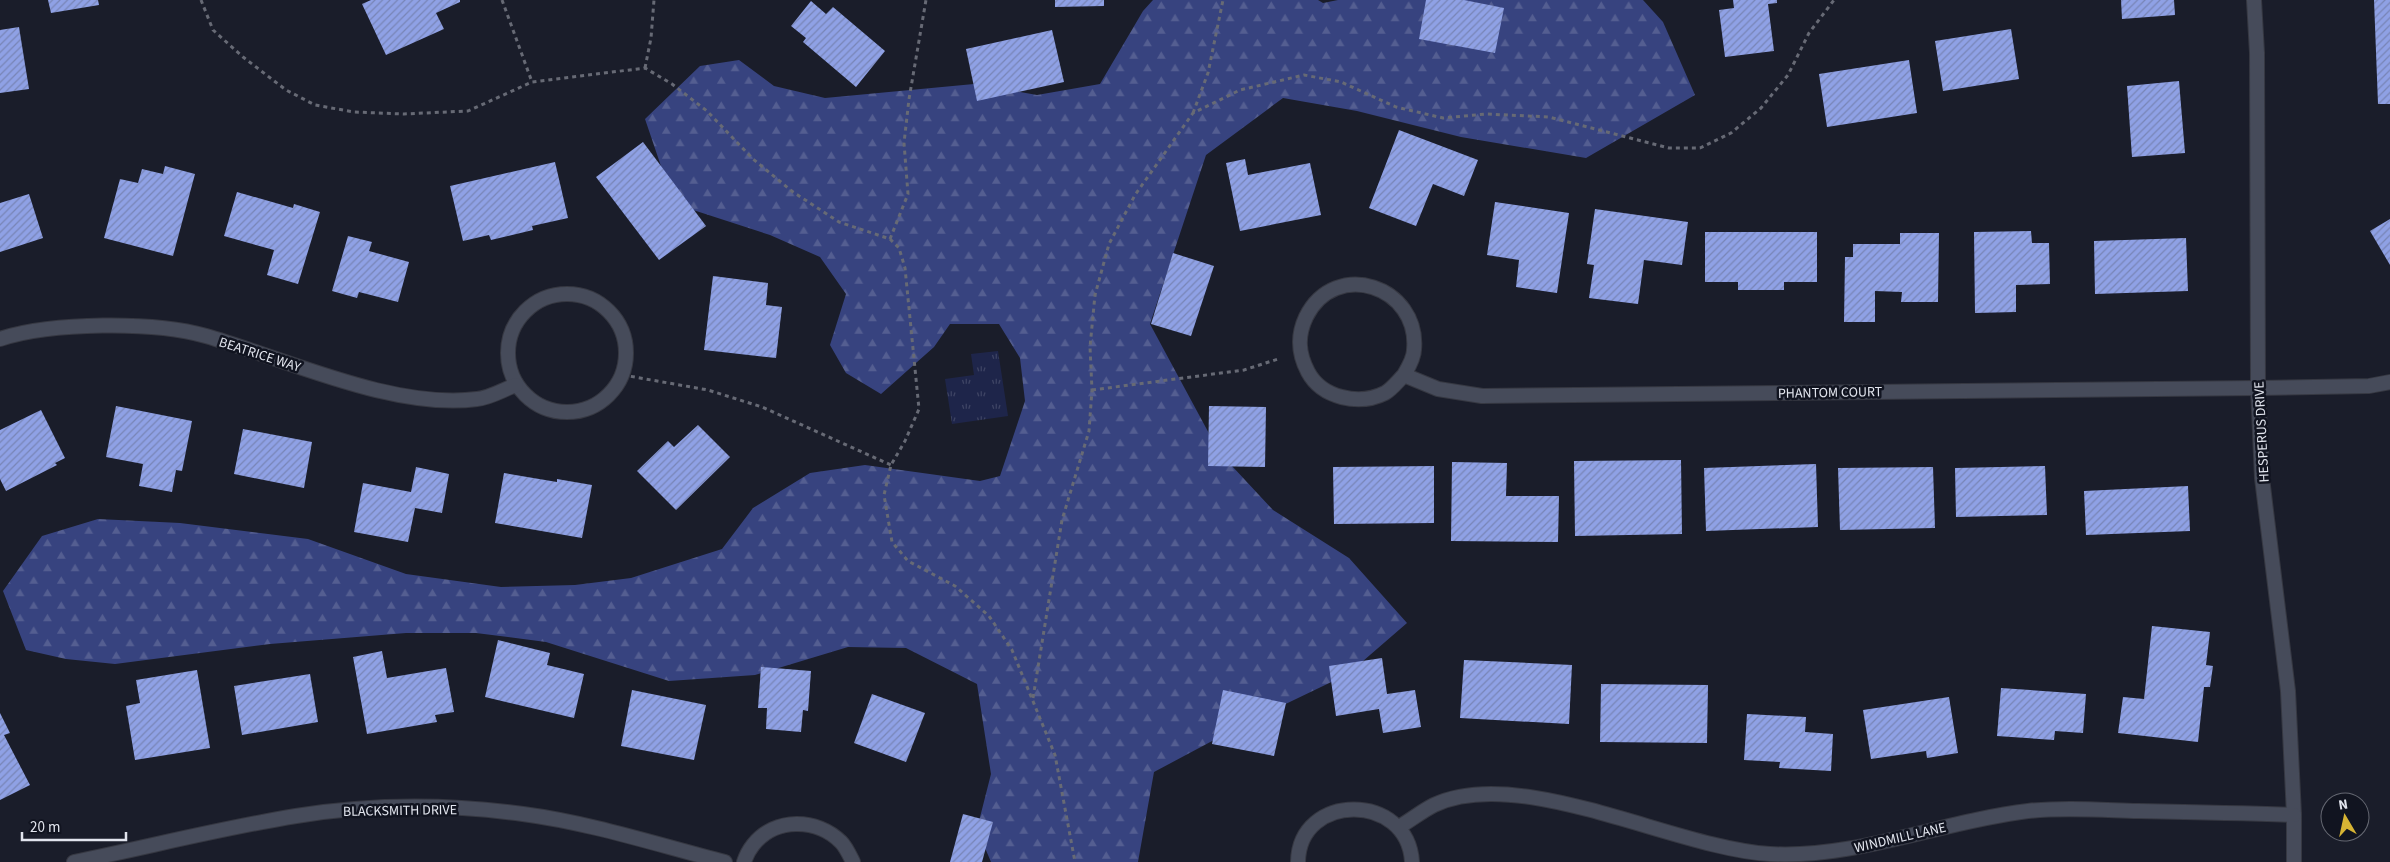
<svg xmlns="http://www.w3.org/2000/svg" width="2390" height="862" font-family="'Source Sans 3',sans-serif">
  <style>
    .forest { fill: url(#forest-firs) }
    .park { fill: url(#park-tufts) }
    .building { fill: url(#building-hatch) }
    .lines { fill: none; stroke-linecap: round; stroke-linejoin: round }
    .minor-casing { stroke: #363842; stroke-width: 16 }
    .path { stroke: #676a75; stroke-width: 3; stroke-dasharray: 4 4; stroke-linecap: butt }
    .minor { stroke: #464b5a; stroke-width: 14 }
    .labels { text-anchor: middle; stroke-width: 5; stroke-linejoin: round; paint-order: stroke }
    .street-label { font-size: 14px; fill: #e2e5ee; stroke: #111420 }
  </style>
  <defs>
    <pattern id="forest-firs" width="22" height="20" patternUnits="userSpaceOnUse" patternTransform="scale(1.25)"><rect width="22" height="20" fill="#37437f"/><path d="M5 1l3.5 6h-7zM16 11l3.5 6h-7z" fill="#545e91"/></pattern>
    <pattern id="park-tufts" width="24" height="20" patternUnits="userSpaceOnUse" patternTransform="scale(1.25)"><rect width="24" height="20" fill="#1e254a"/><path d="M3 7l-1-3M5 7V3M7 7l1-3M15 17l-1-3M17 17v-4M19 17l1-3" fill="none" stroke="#3e4464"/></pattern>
    <pattern id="building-hatch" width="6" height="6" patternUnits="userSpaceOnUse" patternTransform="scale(1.25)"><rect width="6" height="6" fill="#8fa1e5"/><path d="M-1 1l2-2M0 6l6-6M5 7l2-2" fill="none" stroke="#7885b6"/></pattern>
  </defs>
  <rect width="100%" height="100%" fill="#1a1d2a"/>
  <polygon class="forest" points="1153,0 1318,0 1323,3 1338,0 1643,0 1663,22 1695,95 1586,158 1461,137 1357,111 1283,98 1206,155 1150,324 1219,452 1273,510 1349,558 1407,623 1348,674 1244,724 1154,772 1138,862 991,862 977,829 991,774 977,684 906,648 848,647 755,675 669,681 546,642 476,633 406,633 270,644 115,664 66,659 26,650 3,591 42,536 98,519 180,523 308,539 406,574 501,587 575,585 631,578 722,549 753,508 810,473 865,465 980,481 1000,476 1025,401 1020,358 999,324 950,324 934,347 881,394 846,373 830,345 846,294 820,257 770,235 687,208 663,172 645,119 700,66 739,60 774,86 825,98 974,84 1037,95 1100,84 1143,11"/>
  <polygon class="park" points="998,351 1008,416 952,424 945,379 974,375 971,354"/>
  <g class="building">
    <polygon points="48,0 98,0 99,5 51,13"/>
    <polygon points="371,0 460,0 460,2 436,13 444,29 386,55 362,4"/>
    <polygon points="1055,0 1104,0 1104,6 1055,7"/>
    <polygon points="1426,0 1464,0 1504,8 1495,53 1419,39"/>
    <polygon points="1733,0 1777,0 1777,3 1768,4 1774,51 1725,57 1719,10 1734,8"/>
    <polygon points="2121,0 2174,0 2175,15 2122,19"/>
    <polygon points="2374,0 2390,0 2390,104 2378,104"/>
    <polygon points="811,1 826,14 833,7 885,51 856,87 803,42 806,38 791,26"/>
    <polygon points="19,27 29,89 0,93 0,30"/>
    <polygon points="2011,29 2019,79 1943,91 1935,41"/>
    <polygon points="1052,30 1064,82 977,101 966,49"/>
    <polygon points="1909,60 1917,113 1827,127 1819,74"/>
    <polygon points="2179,81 2185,153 2132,157 2127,86"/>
    <polygon points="1399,130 1478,160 1464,196 1433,184 1416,226 1369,208"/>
    <polygon points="643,142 706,226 659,260 596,177"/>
    <polygon points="1245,159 1248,175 1310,163 1321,215 1240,231 1226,163"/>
    <polygon points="555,162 568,218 532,226 533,230 491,240 489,235 463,241 450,186"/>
    <polygon points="165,166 195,174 173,256 104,238 120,179 138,183 142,169 163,174"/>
    <polygon points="237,192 293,208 294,204 320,212 298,284 267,275 274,250 224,236"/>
    <polygon points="29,194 43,238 0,252 0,203"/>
    <polygon points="1495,202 1569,213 1557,293 1516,287 1519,260 1487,255"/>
    <polygon points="1595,209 1688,222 1682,265 1644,260 1638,304 1589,298 1594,265 1587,264"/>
    <polygon points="2390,219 2390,265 2370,231"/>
    <polygon points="2031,231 2032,243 2049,243 2050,284 2016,285 2016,312 1975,313 1974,232"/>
    <polygon points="1705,232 1817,232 1817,282 1784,282 1784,290 1738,290 1738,282 1705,282"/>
    <polygon points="1900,233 1939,233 1938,302 1901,302 1902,292 1875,291 1875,322 1844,322 1845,257 1853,257 1853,244 1900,244"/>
    <polygon points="348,236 372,242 369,251 409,262 398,302 359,292 357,298 332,291"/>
    <polygon points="2186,238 2188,291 2095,294 2094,241"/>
    <polygon points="1173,253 1214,266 1191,336 1151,324"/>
    <polygon points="713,276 768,283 766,305 782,307 776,358 704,350"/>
    <polygon points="116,406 192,421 182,471 176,470 172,492 139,486 143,464 106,457"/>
    <polygon points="1209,406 1266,407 1265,467 1208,466"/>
    <polygon points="41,410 65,458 55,463 57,465 6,491 0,479 0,430"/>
    <polygon points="698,425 730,457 676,510 637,471 668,441 674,447"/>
    <polygon points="243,429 312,442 304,488 234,474"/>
    <polygon points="1681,460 1682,534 1575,536 1574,461"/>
    <polygon points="1452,462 1507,463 1506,496 1559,496 1558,542 1451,541"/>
    <polygon points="1816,464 1818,527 1706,531 1704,468"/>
    <polygon points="1434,466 1434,523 1334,524 1333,467"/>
    <polygon points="2045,466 2047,515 1956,517 1955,468"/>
    <polygon points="416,467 449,474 442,513 415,508 408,542 354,532 363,483 411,492"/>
    <polygon points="1933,467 1935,528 1840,530 1838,468"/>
    <polygon points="504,473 557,482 557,479 592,485 582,538 495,523"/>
    <polygon points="2188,486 2190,531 2086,535 2084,491"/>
    <polygon points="2152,626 2210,632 2206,665 2213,666 2210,687 2204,687 2198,742 2118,733 2123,697 2144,699"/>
    <polygon points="498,640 550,653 547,665 584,674 574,718 485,697"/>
    <polygon points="382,651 387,678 446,668 454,712 435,715 437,722 367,734 353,657"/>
    <polygon points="1382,658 1387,694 1415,690 1421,727 1383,733 1379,709 1336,716 1329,666"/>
    <polygon points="1464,660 1572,665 1569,724 1460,718"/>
    <polygon points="761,667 811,671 808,711 803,710 801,732 766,729 767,708 758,708"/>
    <polygon points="197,670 210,748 135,760 126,706 140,703 136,680"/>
    <polygon points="310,674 318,722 242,735 234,686"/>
    <polygon points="1601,684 1708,685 1707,743 1600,742"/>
    <polygon points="2001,688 2086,694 2083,733 2055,731 2054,740 1997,736"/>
    <polygon points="632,690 706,705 694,760 621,746"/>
    <polygon points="1223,690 1286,703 1274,756 1212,744"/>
    <polygon points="872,694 925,713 906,762 854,743"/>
    <polygon points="1949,697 1958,753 1927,758 1926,751 1871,759 1863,710"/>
    <polygon points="0,713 10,733 4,735 30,785 0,800"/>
    <polygon points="1747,714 1806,717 1805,732 1833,734 1831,771 1779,768 1780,762 1744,760"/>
    <polygon points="963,814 993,822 982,862 950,862"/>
  </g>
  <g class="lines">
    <g class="minor-casing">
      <g id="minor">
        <polyline points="2254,0 2257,53 2258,388 2262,478 2288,691 2294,815 2294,862"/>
        <circle cx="567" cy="353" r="59"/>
        <path d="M0 339C51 322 154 321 206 336 286 359 394 410 477 399 490 398 504 389 516 385"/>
        <path d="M1404 375C1398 381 1392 389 1385 393 1359 406 1322 398 1308 372 1298 353 1297 336 1306 317 1335 258 1420 286 1414 350 1414 358 1408 368 1404 375L1438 389 1482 396 2258 388 2369 386 2390 382"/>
        <path d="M1399 827C1411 820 1422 811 1434 805 1520 764 1676 849 1770 854 1855 859 1943 821 2028 811 2064 807 2102 810 2138 811 2190 812 2242 813 2294 815"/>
        <path d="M74 862C148 847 222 828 296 816 370 804 449 804 523 814 591 823 658 845 725 862"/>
        <path d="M744 862C746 856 749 850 753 845 775 817 817 818 841 842 846 847 850 856 853 862"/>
        <path d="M1298 862C1299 792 1408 792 1412 862"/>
      </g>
    </g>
    <g class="path">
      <polyline points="201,0 213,30 243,57 286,90 315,105 354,112 404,114 468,111 532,82 645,68 672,84 707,111 753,159 793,192 839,222 890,239 899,248 905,268 919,409 905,441 891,465 884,495 892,542 908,561 955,586 989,616 1012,650 1055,755 1075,862"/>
      <polyline points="502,0 532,82"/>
      <polyline points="645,68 651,38 654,0"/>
      <polyline points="1193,113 1208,73 1223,0"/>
      <polyline points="890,239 908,194 904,143 909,99 926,0"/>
      <polyline points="623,375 708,390 762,407 891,465"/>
      <polyline points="1092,390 1244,370 1278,359"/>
      <polyline points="1033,698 1062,520 1089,431 1092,390 1090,347 1095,295 1109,244 1135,195 1193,113 1240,90 1304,75 1341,82 1396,107 1443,118 1486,114 1549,117 1669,148 1700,148 1731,133 1761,108 1788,75 1809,33 1834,0"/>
    </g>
    <use href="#minor" class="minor"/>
  </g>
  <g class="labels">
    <g class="street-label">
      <text transform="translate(260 354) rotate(18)" y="5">BEATRICE WAY</text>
      <text transform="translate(1830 392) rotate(-1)" y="5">PHANTOM COURT</text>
      <text transform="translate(2261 432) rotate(-93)" y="5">HESPERUS DRIVE</text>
      <text transform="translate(400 810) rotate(-1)" y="5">BLACKSMITH DRIVE</text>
      <text transform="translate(1900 837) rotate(-13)" y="5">WINDMILL LANE</text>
    </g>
  </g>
  <g transform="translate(2345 817) rotate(351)"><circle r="24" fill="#111420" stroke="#656872"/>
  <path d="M0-4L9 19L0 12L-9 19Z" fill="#d7b434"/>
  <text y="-8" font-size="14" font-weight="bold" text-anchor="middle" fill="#e2e5ee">N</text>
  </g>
  <path d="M22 832v8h104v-8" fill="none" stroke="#e2e5ee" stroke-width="2.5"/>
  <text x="30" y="832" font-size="15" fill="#e2e5ee" stroke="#111420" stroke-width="4" paint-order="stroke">20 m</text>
</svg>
